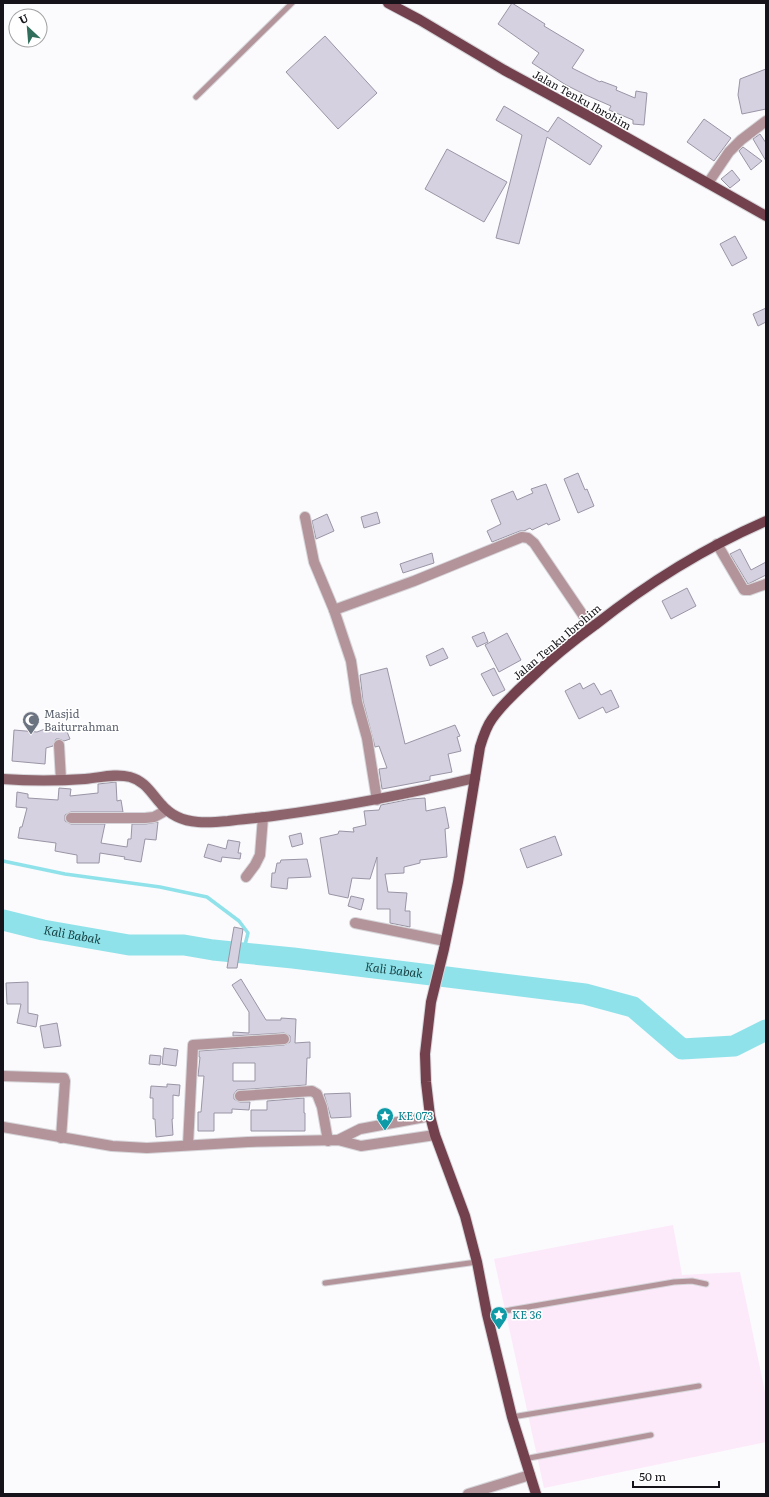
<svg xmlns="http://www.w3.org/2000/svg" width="769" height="1497" font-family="Literata,serif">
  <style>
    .industrial { fill: #fceafb }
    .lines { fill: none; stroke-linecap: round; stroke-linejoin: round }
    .stream { stroke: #8fe2e9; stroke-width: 3.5 }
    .river { stroke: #8fe2e9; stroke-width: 21 }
    .building { fill: #d6d1e1; stroke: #9a95a5; fill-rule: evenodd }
    .lane-casing { stroke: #d6d5d9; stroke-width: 7 }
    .street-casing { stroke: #d6d5d9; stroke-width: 12 }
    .secondary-casing { stroke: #d6d5d9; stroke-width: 12 }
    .primary-casing { stroke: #d6d5d9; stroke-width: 12 }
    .lane { stroke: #b2949a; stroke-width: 5 }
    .street { stroke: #b2949a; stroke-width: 10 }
    .secondary { stroke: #8d636c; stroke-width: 10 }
    .primary { stroke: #72414d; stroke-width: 10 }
    .labels { text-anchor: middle; stroke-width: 3; stroke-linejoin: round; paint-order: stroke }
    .street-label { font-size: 11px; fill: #16141a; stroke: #fff }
    .worship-label { font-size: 11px; fill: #5b616d; stroke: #fff; text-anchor: start }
    .culture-label { font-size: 11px; fill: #0d838f; stroke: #fff; text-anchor: start }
    .water-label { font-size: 12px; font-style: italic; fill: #173f42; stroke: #fff }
  </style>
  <rect width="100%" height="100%" fill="#fbfafd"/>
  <polygon class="industrial" points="673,1225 682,1275 740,1272 766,1397 766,1442 544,1488 494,1259"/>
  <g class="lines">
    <polyline class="stream" points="3,861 65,874 160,887 207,897 239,921 248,933 243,953"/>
    <path class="river" id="s1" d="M3 920 43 930 129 945H184L213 950 293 958 585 994 633 1007 682 1049 734 1046 766 1030"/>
  </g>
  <g class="building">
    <polygon points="512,3 545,24 544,26 584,50 572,68 600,82 601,81 617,87 616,90 635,98 636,91 647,93 644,125 633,124 633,120 609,110 611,106 586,95 566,85 532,63 539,53 498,24"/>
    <polygon points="325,36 377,93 338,129 286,72"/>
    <polygon points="766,69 766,109 742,114 738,95 740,79"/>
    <polygon points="504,106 548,132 558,117 602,146 590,165 547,137 519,244 496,238 522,135 496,120"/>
    <polygon points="704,119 731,138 714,161 687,142"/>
    <polygon points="760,134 766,143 766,161 753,139"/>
    <polygon points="743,147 762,161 751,170 739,151"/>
    <polygon points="447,149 507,182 484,222 425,189"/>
    <polygon points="732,170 740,180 730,188 721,179"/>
    <polygon points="735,236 747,258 732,266 720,244"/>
    <polygon points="766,308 766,322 758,326 753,314"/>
    <polygon points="578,473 585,490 587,489 594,506 578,513 564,479"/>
    <polygon points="546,484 560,520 548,525 547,523 532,530 530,528 524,531 520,531 492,542 487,531 501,524 491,500 513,491 517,500 533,493 531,489"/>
    <polygon points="377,512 380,523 364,528 361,517"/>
    <polygon points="327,514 334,531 316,539 312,521"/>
    <polygon points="740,549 751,570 766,562 766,575 748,584 730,554"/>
    <polygon points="432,553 434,563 403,573 400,564"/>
    <polygon points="687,588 696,606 671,619 662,601"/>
    <polygon points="484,632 488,642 477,647 472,637"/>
    <polygon points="507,633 521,660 499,672 485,645"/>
    <polygon points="443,648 448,658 430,666 426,656"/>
    <polygon points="387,668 405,744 455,725 460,736 457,737 461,751 448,754 452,772 430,776 430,780 382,789 379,769 387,768 379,746 375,747 363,701 360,675"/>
    <polygon points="494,668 505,690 493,696 481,674"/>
    <polygon points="580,683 583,689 594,683 601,695 611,690 619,707 606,713 603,707 579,719 565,691"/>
    <polygon points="63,722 70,739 64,741 59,739 56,739 53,746 46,748 45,764 12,761 14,730 37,732"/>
    <polygon points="116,782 117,801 121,800 123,812 71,812 65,815 65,821 71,824 105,824 101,843 127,847 128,839 131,839 132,824 146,824 158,822 156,840 145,839 141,862 124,859 125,857 100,853 99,863 77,863 77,855 55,851 56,843 18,838 20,827 22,827 27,808 16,807 17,792 28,794 28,798 58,800 59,788 71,789 70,796 98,793 98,784"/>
    <polygon points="425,798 426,811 445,807 449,828 445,829 447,857 420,860 420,863 404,867 404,873 385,874 388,892 407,893 405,911 410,911 410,927 390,923 390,909 377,909 377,857 370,879 352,878 348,898 329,894 320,838 338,834 339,831 354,832 353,828 366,825 364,811 379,810 381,805 411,799"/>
    <polygon points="301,833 303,844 292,847 289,836"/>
    <polygon points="555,836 562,855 527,868 520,849"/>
    <polygon points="228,840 240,842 238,853 241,853 240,859 222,857 221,862 204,857 208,844 226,849"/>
    <polygon points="307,859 311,877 288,878 287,889 271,887 272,873 275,873 277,863 280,863 281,860"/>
    <polygon points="351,896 364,899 361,910 348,906"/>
    <polygon points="234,927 243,929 237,968 227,968"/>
    <path d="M241 979 266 1020H281V1018L296 1019 295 1043 310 1042V1058H307L306 1085 237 1090 234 1094V1099L240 1102H250L249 1110 232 1109V1113H214V1131H198V1112H201L204 1076H198L200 1057H199V1051L284 1045 290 1042V1036L284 1033 233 1036V1032L249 1033V1012L232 985ZM233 1063H255V1081H233Z"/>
    <polygon points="28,982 28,1013 38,1015 36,1027 17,1023 21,1004 7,1004 6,983"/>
    <polygon points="57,1023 61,1046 44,1048 40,1026"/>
    <polygon points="164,1048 178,1050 176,1066 162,1064"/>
    <polygon points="150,1055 161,1056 160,1065 149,1064"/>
    <polygon points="167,1084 180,1085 179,1096 173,1095 173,1119 172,1119 173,1135 156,1137 155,1119 153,1119 153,1098 150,1098 151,1086 167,1087"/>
    <polygon points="350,1093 351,1117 331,1118 324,1094"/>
    <polygon points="304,1098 304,1113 305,1113 305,1131 251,1131 251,1110 267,1110 267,1101"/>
  </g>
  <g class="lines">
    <g class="lane-casing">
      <g id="lane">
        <polyline points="196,97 292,3"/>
        <polyline points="325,1283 477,1262"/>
        <polyline points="487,1314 674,1282 692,1281 706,1284"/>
        <polyline points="512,1417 699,1386"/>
        <polyline points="524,1459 651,1435"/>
      </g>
    </g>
    <g class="street-casing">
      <g id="street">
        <polyline points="708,183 729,152 741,140 766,121"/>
        <polyline points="305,517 314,562 334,610 351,661 357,702 367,738 377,800"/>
        <polyline points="717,544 744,590 749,590 766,584"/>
        <polyline points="334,610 414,581 522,537 528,538 534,543 591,627"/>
        <polyline points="59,745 61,780"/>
        <polyline points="71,818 145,818 154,817 167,810"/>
        <polyline points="246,877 255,865 260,855 263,817"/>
        <polyline points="355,923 445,941"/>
        <polyline points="3,1076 64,1078 65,1081 61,1138"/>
        <polyline points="240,1096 312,1091 317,1094 322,1107 328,1141"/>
        <polyline points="3,1127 112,1146 147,1148 248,1142 338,1140 361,1146 435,1135"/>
        <polyline points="338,1140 360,1129 430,1116"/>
        <polyline points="188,1145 193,1045 284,1039"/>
        <polyline points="468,1494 530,1475"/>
      </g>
    </g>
    <g class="secondary-casing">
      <path id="secondary" d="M3 779C30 781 57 781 85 779 99 778 115 773 130 777 145 781 151 793 161 804 170 815 184 821 198 822 208 823 218 822 228 821 243 819 258 818 273 816 341 807 408 794 475 778"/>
    </g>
    <g class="primary-casing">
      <g id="primary">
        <polyline points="388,3 420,20 504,70 594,119 766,216"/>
        <path d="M536 1494 512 1417 487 1314 477 1262 465 1216 435 1135 430 1116 426 1082 425 1054 431 1002 444 949 458 882 480 747C483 737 486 727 492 719 503 703 518 690 532 677 552 658 573 641 595 625 648 583 704 548 766 521"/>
      </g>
    </g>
    <use href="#lane" class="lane"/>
    <use href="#street" class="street"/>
    <use href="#secondary" class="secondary"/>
    <use href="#primary" class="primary"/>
  </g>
  <defs>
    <g id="mosque-pin" transform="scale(0.9)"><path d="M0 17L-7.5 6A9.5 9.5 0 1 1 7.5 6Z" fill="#6b7280" stroke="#fff"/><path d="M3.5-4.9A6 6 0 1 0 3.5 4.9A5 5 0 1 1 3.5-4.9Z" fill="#fff"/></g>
    <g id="sight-pin" transform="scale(0.9)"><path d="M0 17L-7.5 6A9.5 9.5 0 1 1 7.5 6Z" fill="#0f9aa8" stroke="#fff"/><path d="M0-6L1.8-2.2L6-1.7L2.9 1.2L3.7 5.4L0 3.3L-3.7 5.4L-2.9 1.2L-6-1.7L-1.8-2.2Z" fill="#fff"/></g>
  </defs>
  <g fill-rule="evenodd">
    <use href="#mosque-pin" x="31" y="720"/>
    <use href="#sight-pin" x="385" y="1116"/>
    <use href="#sight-pin" x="499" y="1315"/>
  </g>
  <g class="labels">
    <g class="street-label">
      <text transform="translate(582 100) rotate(29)" y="4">Jalan Tenku Ibrohim</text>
      <text transform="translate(557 642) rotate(-40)" y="4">Jalan Tenku Ibrohim</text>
    </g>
    <g class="worship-label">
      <text x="44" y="718">Masjid<tspan x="44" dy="13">Baiturrahman</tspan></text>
    </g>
    <g class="culture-label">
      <text x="398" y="1120">KE 073</text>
      <text x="512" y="1319">KE 36</text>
    </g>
    <g class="water-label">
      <text dy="4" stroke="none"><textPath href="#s1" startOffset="71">Kali Babak</textPath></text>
      <text dy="4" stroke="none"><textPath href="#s1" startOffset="395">Kali Babak</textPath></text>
    </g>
  </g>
  <rect width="769" height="1497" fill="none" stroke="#16141a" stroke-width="8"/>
  <g transform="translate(28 28) rotate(334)"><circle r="19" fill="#ffffff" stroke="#a2a1a3"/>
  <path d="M0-3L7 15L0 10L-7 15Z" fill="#316f5c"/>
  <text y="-6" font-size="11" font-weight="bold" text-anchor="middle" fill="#16141a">U</text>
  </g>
  <path d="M633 1481v6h86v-6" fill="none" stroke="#16141a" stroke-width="2"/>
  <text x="639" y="1481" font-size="12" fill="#16141a" stroke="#ffffff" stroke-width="3" paint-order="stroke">50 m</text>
</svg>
